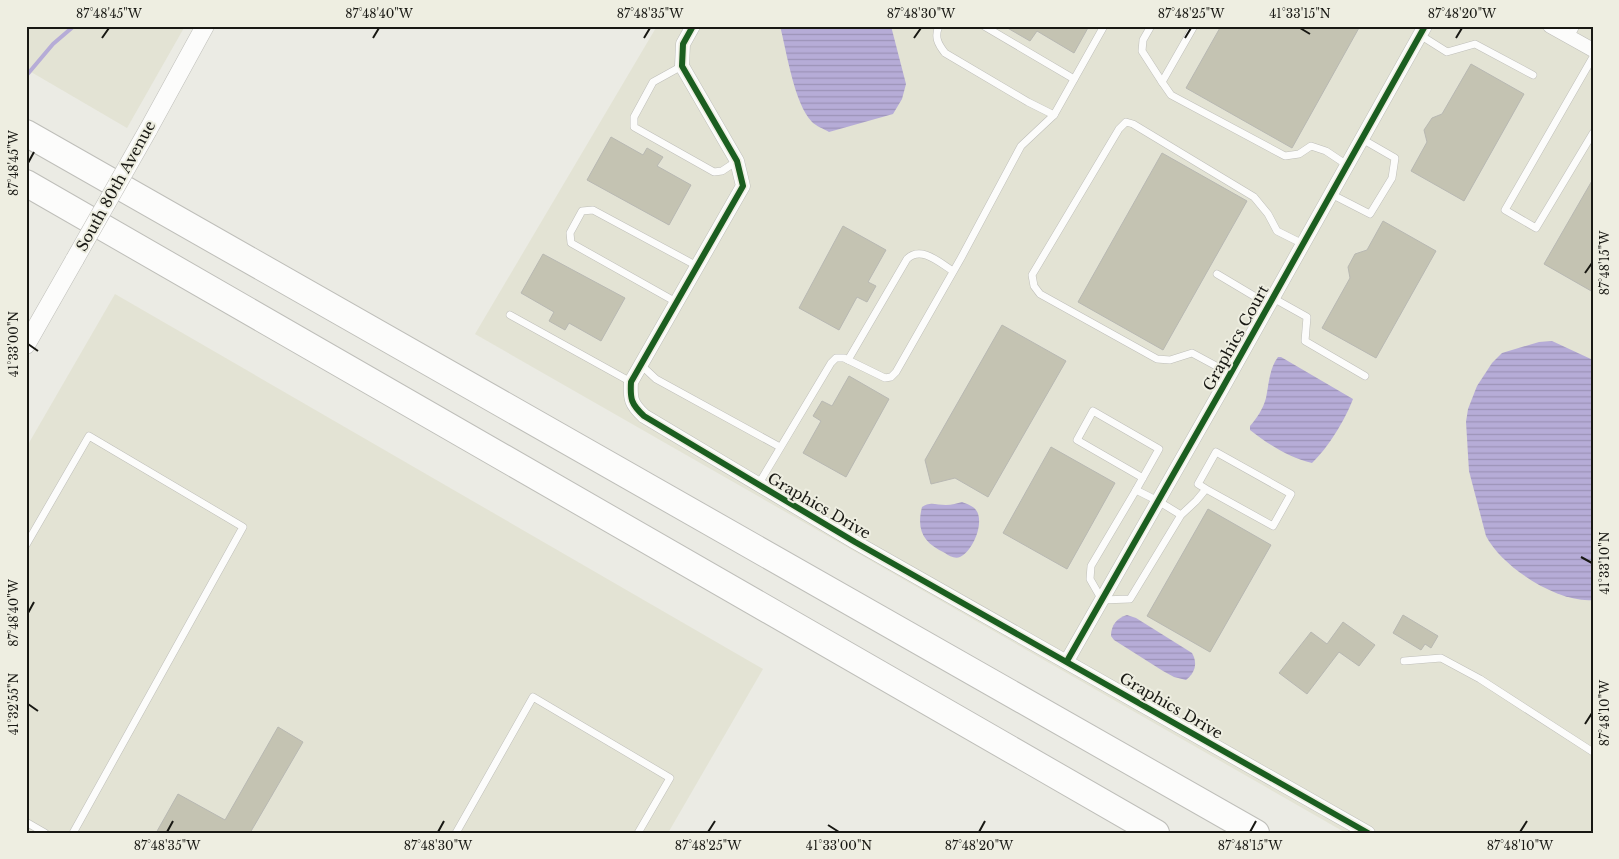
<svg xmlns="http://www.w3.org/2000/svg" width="1619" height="859" font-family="'Libre Baskerville',serif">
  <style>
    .built { fill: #e3e3d4 }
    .water { fill: url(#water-rules) }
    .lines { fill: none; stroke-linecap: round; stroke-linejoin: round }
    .stream { stroke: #b6acd7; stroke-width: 4 }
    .building { fill: #c4c3b2; stroke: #b8b8b2 }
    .service-casing { stroke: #bebeb9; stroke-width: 8 }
    .minor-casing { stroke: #bebeb9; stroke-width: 15 }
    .tertiary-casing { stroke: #bebeb9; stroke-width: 19 }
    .motorway-casing { stroke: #bebeb9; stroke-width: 28 }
    .service { stroke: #fcfcfb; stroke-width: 7 }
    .minor { stroke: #fcfcfb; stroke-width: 14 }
    .tertiary { stroke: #fcfcfb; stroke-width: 18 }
    .motorway { stroke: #fcfcfb; stroke-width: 26 }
    .tertiary-bridge-casing { stroke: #bebeb9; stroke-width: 19; stroke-linecap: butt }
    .tertiary-bridge { stroke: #fcfcfb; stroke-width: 18 }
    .cycleway-casing { stroke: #eeeee1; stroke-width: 9 }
    .cycleway { stroke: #1b5e20; stroke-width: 6 }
    .ticks { fill: none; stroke: #181813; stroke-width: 2 }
    .labels { text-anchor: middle; stroke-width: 4; stroke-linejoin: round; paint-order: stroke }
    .street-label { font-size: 15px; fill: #181813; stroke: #eeeee1 }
    .neatline { fill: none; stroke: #181813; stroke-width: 2 }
    .ticks-label { font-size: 12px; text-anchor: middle; fill: #181813 }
  </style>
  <defs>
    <pattern id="water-rules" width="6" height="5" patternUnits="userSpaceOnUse" patternTransform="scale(1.25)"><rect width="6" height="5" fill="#b6acd7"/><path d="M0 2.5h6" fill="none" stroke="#9c93b8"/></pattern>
  </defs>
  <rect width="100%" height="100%" fill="#ebebe4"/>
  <g class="built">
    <polygon points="26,26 185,26 127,128 26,69"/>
    <polygon points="657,26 1545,26 1593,54 1593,833 1346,833 475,334"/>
    <polygon points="1563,26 1593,26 1593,43"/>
    <polygon points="115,294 763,669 668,833 26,833 26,448"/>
  </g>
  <g class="water">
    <path d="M780 26H891L906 84 902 99 893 114 829 132C824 129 816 126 812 122 794 103 787 53 780 26Z"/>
    <path d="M1552 341 1593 360V600C1557 603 1502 567 1486 536L1469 471 1466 422 1468 409 1477 386 1492 363 1502 353 1539 342Z"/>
    <path d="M1278 357H1281L1353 399C1345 420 1328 448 1312 463 1289 458 1268 444 1250 430V426C1257 418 1263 409 1266 398 1269 384 1269 369 1278 357Z"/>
    <path d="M962 502C967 504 973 506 976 510 985 522 973 551 960 557 955 559 949 556 945 553 924 543 916 531 922 507 930 501 936 505 946 505 952 505 957 503 962 502Z"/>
    <path d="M1127 615 1136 618 1192 653C1198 663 1195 673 1186 680L1174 677 1163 671 1114 640 1111 636C1111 625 1117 618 1127 615Z"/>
  </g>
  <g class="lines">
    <polyline class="stream" points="26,76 53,44 74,26"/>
  </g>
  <g class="building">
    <polygon points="1004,26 1089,26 1074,53 1037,31 1030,41"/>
    <polygon points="1221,26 1360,26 1292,148 1186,88"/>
    <polygon points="1471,64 1524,94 1464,201 1411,171 1427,142 1424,130 1432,118 1442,114"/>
    <polygon points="611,137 643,155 647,148 663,157 657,166 691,185 669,225 587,180"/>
    <polygon points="1162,153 1247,201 1163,350 1078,302"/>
    <polygon points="1593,179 1593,292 1544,264"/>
    <polygon points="1383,221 1436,251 1376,358 1322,328 1350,278 1348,267 1355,254 1367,250"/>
    <polygon points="843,226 886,250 868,282 876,286 867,302 857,297 839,330 799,308"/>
    <polygon points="543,254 625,298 601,341 569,323 565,330 549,321 554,312 521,293"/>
    <polygon points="1002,325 1066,361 988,497 955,478 931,484 925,460"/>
    <polygon points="849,376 889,399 846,477 803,453 821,421 813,416 822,401 832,406"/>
    <polygon points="1051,447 1115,483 1067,569 1003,533"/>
    <polygon points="1208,509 1271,545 1210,652 1147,616"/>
    <polygon points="1403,615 1438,636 1431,648 1425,644 1421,650 1393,633"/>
    <polygon points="1343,622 1375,645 1359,666 1339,652 1307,694 1279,673 1311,632 1327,644"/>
    <polygon points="278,727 303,742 250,833 156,833 178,794 225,820"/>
  </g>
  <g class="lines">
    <g class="service-casing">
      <g id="service">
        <path d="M939 26C934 37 938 44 945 53L1028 102 1054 115"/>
        <polyline points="984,26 1074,79"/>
        <polyline points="1151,26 1143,40 1142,51 1162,82"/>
        <polyline points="1194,26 1162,82 1171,95 1285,156 1299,154 1311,146 1326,151 1347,165"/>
        <polyline points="1420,35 1447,52 1475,44 1533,75"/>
        <polyline points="1570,37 1576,26"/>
        <polyline points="1593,57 1505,210 1536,228 1593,133"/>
        <polyline points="682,66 653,82 634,117 634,127 714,172 722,171 737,161"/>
        <polyline points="1331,194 1370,214 1392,178 1395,158 1362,139"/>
        <polyline points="1217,274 1269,305"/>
        <polyline points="1273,298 1307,317 1305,341 1365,376"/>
        <polyline points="676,302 571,243 570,233 582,211 593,210 697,266"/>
        <polyline points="510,315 631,382"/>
        <path d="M848 360 907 259C921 245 940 263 953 271"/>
        <polyline points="641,365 656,379 780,447"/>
        <polyline points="1231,374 1192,353 1170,360 1157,359 1040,294 1034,286 1032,275 1119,129 1126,122 1133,124 1254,197 1268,214 1277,231 1303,244"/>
        <polyline points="758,485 831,363 836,358 844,358 885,378 891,377 896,372 961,258 1021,146 1054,115 1104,26"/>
        <polyline points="1136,490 1159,449 1093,411 1077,440 1143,478"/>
        <polyline points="1181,515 1158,501 1136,490 1091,566 1090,579 1102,600 1130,599 1181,515 1196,501 1206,489 1273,526 1291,494 1216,452 1198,484 1206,489"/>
        <polyline points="26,545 89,436 243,527 73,833"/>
        <polyline points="1404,661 1441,658 1480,679 1593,752"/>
        <polyline points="26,822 45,833"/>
        <polyline points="456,833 533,697 670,778 638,833"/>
      </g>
    </g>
    <g class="minor-casing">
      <g id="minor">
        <path d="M693 26 683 44 682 66 737 161 743 186 631 382C630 399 631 404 644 416L855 542 1368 833"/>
        <polyline points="1550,26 1593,50"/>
        <polyline points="1067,661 1223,387 1425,26"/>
      </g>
    </g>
    <g class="tertiary-casing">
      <g id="tertiary">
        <polyline points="148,130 205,26"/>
        <polyline points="26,345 75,259"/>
      </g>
    </g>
    <g class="motorway-casing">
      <g id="motorway">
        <polyline points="26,133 1256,833"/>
        <polyline points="26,183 1156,833"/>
      </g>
    </g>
    <use href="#service" class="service"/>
    <use href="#minor" class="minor"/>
    <use href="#tertiary" class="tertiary"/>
    <use href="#motorway" class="motorway"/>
    <g class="tertiary-bridge-casing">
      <polyline id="tertiary-bridge" points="75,259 148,130"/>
    </g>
    <use href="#tertiary-bridge" class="tertiary-bridge"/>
    <g class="cycleway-casing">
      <g id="cycleway">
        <path d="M693 26 683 44 682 66 737 161 743 186 631 382C630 399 631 404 644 416L855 542 1368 833"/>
        <polyline points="1067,661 1223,387 1425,26"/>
      </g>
    </g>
    <use href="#cycleway" class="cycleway"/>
  </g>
  <path class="ticks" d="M1300 28 1310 34M102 38 109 28M373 38 379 28M644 38 650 28M914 38 921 28M1185 38 1191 28M1456 38 1462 28M28 163 34 152M1585 273 1592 263M28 344 38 351M1581 557 1592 563M28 613 34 602M28 704 38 711M1585 724 1592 713M828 825 839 832M167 832 173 821M438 832 444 821M708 832 715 821M979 832 985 821M1250 832 1256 821M1520 832 1527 821"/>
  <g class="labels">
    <g class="street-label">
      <text transform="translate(116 186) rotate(-61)" y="5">South 80th Avenue</text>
      <text transform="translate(1236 338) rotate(-61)" y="5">Graphics Court</text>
      <text transform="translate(819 506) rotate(30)" y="5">Graphics Drive</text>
      <text transform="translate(1171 706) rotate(30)" y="5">Graphics Drive</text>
    </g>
  </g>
  <rect width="1619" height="859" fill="none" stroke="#eeeee1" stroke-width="55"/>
  <rect x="28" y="28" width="1564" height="804" class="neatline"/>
  <g class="ticks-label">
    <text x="109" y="18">87°48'45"W</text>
    <text x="379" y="18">87°48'40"W</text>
    <text x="650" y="18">87°48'35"W</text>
    <text x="921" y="18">87°48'30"W</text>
    <text x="1191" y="18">87°48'25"W</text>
    <text x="1300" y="18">41°33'15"N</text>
    <text x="1462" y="18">87°48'20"W</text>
    <text transform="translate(14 163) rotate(-90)" y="4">87°48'45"W</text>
    <text transform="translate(1605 263) rotate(-90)" y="4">87°48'15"W</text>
    <text transform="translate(14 344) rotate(-90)" y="4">41°33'00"N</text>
    <text transform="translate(1605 563) rotate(-90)" y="4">41°33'10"N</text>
    <text transform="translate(14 613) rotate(-90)" y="4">87°48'40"W</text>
    <text transform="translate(14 704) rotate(-90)" y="4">41°32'55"N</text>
    <text transform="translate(1605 713) rotate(-90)" y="4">87°48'10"W</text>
    <text x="167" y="850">87°48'35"W</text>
    <text x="438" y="850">87°48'30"W</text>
    <text x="708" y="850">87°48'25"W</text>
    <text x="839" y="850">41°33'00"N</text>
    <text x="979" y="850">87°48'20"W</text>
    <text x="1250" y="850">87°48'15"W</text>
    <text x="1520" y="850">87°48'10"W</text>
  </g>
</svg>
